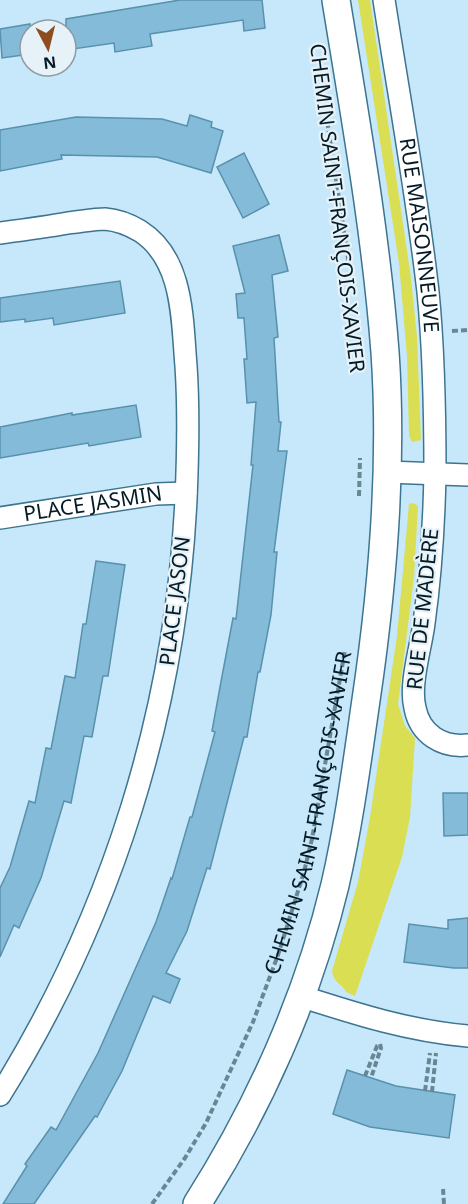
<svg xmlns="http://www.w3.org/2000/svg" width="468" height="1204" font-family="'Noto Sans',sans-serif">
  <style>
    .green { fill: #d9de53 }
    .building { fill: #83bbd8; stroke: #5991ad; stroke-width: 1.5 }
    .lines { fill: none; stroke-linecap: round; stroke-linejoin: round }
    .minor-casing { stroke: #3d748f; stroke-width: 24 }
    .tertiary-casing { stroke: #3d748f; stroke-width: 30 }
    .path { stroke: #698694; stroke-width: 4; stroke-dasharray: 6 3; stroke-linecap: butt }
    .minor { stroke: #fff; stroke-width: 21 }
    .tertiary { stroke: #fff; stroke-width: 27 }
    .labels { text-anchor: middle; stroke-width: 4.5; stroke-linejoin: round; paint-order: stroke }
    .street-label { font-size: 21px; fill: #041b25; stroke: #e7f2f8 }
  </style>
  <rect width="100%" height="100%" fill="#c7e8fa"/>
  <g class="green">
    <polygon points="358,0 370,0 411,278 417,337 421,440 412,442 409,435 407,356 399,263"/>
    <path d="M413 503 418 506 414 577 398 704 405 726 415 738 410 817 402 857 355 996 346 992C342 983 334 984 332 971L358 882 370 817 397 636 409 504Z"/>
  </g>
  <g class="building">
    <polygon points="180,0 262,0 265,28 244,31 243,20 150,34 152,46 115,52 114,43 66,50 66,19"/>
    <polygon points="30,24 30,54 2,58 0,29"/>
    <polygon points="190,115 212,122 211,127 223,131 211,173 157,157 61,155 62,159 0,171 0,130 76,117 162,119 187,126"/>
    <polygon points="244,153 269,204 243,218 217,167"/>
    <polygon points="279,235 288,271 272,275 278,337 274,338 279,422 281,422 278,451 287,451 274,552 277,552 271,615 260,672 258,672 247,737 244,737 210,869 207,868 187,931 166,973 180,979 170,1003 153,996 122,1071 97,1117 95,1116 34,1204 3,1204 27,1166 25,1164 51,1127 56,1130 98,1053 156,922 171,878 172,879 190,817 192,817 215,732 212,731 220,687 233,618 236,619 253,465 251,465 256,402 247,403 244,359 247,359 244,318 238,318 236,294 245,293 233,246"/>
    <polygon points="120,281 125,313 54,325 53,318 25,322 25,319 0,322 0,298"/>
    <polygon points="136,405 141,437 89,446 88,443 0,458 0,427 72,413 72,415"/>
    <polygon points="96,561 125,565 108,676 103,676 92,737 84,736 71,803 64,801 41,878 19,928 14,925 0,957 0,888 10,867 29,801 35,803 46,748 51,749 65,676 75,678 83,624 86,624"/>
    <polygon points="443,793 468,793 468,835 444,836"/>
    <polygon points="468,918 468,968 454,968 404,962 409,924 448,929 448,920"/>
    <polygon points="347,1070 396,1086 455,1095 449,1138 370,1127 333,1114"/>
  </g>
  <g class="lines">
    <g class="minor-casing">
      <g id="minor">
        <path id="s2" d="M384 0C399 97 417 194 428 292 434 352 435 413 435 473 434 523 431 573 424 623 421 648 409 684 415 708 420 734 442 748 468 745"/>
        <path d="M0 233C23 230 46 227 68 223 80 222 93 219 105 219 117 220 130 225 140 231 184 259 182 320 186 366 189 410 188 454 186 499 176 711 112 915 0 1095"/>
        <polyline points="387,472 468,475"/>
        <path id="s3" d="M0 518 156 494 186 493"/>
        <path d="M300 996C356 1014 409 1031 468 1036"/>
      </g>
    </g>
    <g class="tertiary-casing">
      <path id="tertiary" d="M197 1204C259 1107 308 997 335 885 349 824 357 762 366 700 383 585 393 468 385 352 376 234 355 117 336 0"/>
    </g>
    <g class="path">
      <polyline points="326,113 349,265"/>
      <polyline points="452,331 468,330"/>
      <polyline points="359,496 360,458"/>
      <polyline points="365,1076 377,1046 380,1044 381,1048 371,1078"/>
      <polyline points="425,1091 430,1053"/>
      <polyline points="432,1092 436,1053"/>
      <polyline points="443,1189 444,1204"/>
      <path id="s1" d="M152 1204 185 1158 206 1123 253 1022 278 955 304 872 312 839 345 650"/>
    </g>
    <use href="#minor" class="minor"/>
    <use href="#tertiary" class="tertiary"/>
  </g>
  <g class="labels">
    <g class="street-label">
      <text transform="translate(337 208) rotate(83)" y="7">CHEMIN SAINT-FRANÇOIS-XAVIER</text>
      <text dy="7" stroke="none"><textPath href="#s2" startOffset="238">RUE MAISONNEUVE</textPath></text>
      <text dy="7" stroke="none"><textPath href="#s3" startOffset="94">PLACE JASMIN</textPath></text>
      <text transform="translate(175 601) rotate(-83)" y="7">PLACE JASON</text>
      <text transform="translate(423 609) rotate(-84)" y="7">RUE DE MADÈRE</text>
      <text dy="7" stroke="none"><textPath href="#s1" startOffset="426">CHEMIN SAINT-FRANÇOIS-XAVIER</textPath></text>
    </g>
  </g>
  <g transform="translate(48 48) rotate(173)"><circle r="28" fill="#e7f2f8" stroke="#8c9ca4" stroke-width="1.5"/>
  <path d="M0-4.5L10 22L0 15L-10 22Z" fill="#8f4c1e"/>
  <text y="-9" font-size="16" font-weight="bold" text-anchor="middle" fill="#041b25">N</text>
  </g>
</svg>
